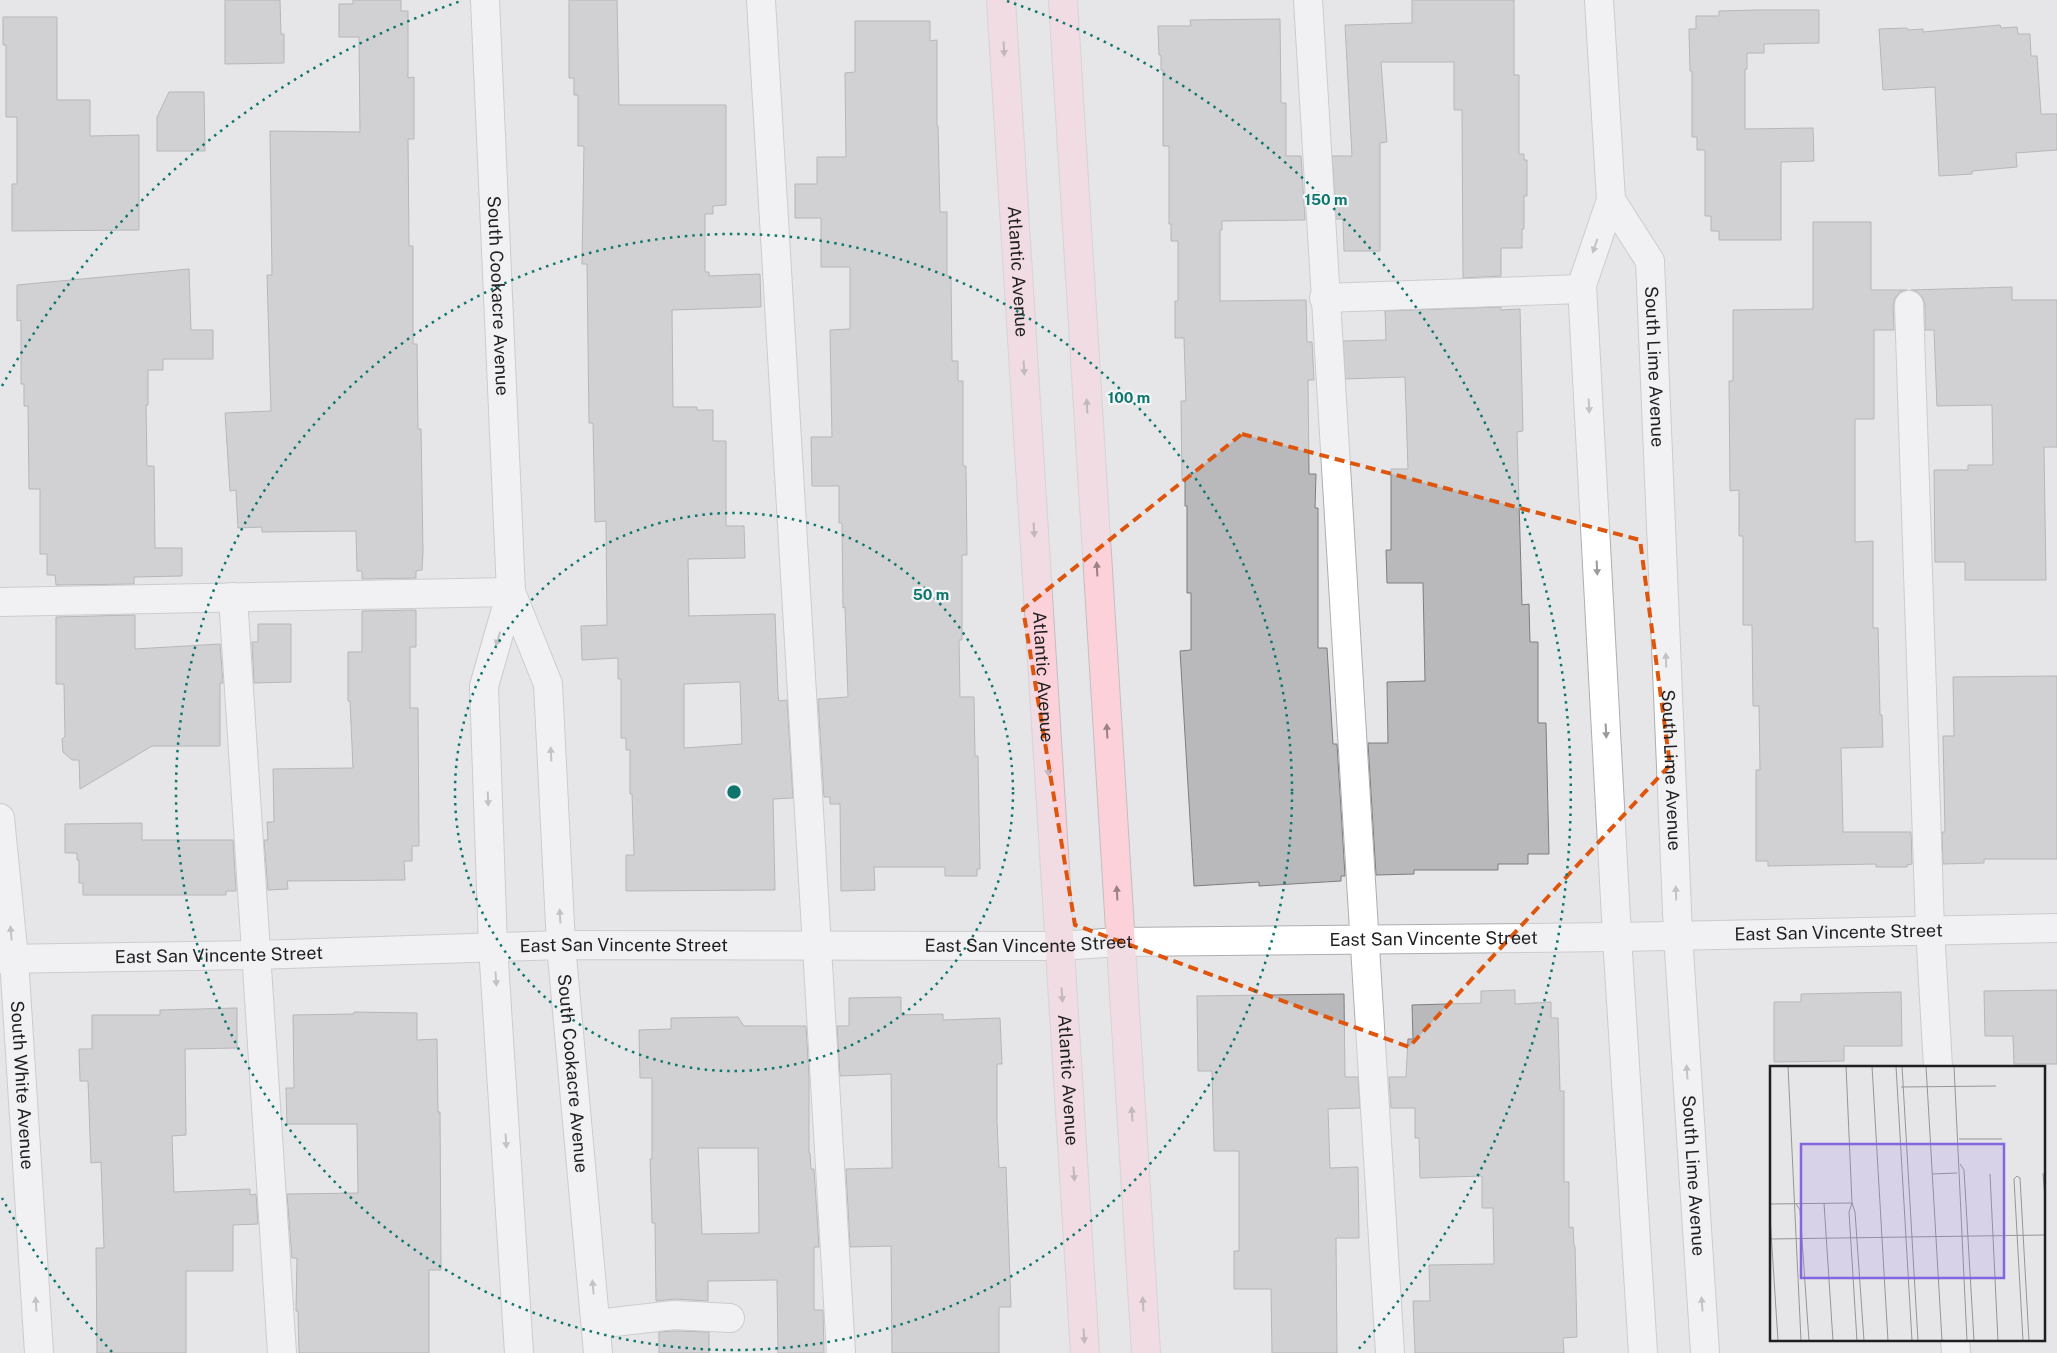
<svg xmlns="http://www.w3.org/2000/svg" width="2057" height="1353" font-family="'Public Sans',sans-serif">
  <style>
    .building { fill: #b9b9bb; stroke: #7d7e80; fill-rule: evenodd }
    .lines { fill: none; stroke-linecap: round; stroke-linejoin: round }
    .minor-casing { stroke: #aeaeb0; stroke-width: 30 }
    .major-casing { stroke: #c0c0c1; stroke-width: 30 }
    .minor { stroke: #fff; stroke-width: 28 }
    .major { stroke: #fcd1d9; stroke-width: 28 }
    .oneway { fill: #998186 }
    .oneway2 { fill: #9a9a9b }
    .marked { fill: none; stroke: #de560d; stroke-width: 4; stroke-dasharray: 10 6; stroke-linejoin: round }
    .ring { fill: none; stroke: #0f766e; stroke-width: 2.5; stroke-dasharray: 2.5 5 }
    .labels { text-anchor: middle; stroke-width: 4.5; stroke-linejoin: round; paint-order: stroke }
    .street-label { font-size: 18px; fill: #1f1f20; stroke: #f3f4f6 }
    .inset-road { fill: none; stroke: #969699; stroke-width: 1 }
    .view { fill: #8565e0; fill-opacity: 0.15; stroke: #8565e0; stroke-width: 2.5 }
    .inset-edge { fill: none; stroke: #1f1f20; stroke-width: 2.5 }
    .centre { fill: #0f766e; stroke: #f3f4f6; stroke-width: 2.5 }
    .ring-label { font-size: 15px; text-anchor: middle; font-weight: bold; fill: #0f766e; stroke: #f3f4f6; stroke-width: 4.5; stroke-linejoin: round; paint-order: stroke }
  </style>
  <rect width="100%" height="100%" fill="#e6e6e9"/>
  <g class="building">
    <polygon points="225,0 280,0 281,34 284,34 284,63 225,64"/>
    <polygon points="353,0 401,0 401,11 408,11 408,78 414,77 414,139 408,139 409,246 413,246 413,344 417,344 418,429 421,429 423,551 422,570 416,571 416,578 362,579 362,571 357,571 356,531 262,532 262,527 238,528 236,490 230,491 225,413 271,411 267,275 272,275 270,131 360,132 359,37 339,37 339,4 353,4"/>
    <path d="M569 0H617L619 105H726V205L713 206V214H705V272H709V276L760 274 761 307 672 310 673 407H697V410H713V441H726V526H744L745 558 688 559 689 616 775 614 778 695 779 701 787 700 793 798 773 799 775 890 626 891V855H634L632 794H630V750H626V738H621V679H618V658L582 660 581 626 607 625 606 521 595 522 593 423H589L587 264H582L584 146H578V95H574V78H569ZM740 682 742 744 684 748V684Z"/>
    <polygon points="1412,0 1514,0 1514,75 1519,75 1519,154 1524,154 1524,160 1527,160 1527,196 1524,196 1524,229 1522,229 1522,248 1501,248 1501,276 1463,278 1462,110 1454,110 1454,62 1381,62 1387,142 1380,143 1380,251 1344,251 1343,219 1336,219 1332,156 1352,156 1345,25 1412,23"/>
    <polygon points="1757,10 1819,10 1819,43 1764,44 1764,53 1747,53 1747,69 1745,69 1745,129 1813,128 1814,161 1781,162 1781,240 1719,240 1719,231 1711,231 1711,216 1705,216 1705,150 1697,150 1697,137 1692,137 1692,71 1690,71 1689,29 1696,29 1696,16 1719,16 1719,11"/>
    <polygon points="3,17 57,17 57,100 90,100 90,136 139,135 139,230 12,231 12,184 17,184 17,117 6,117 6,45 3,45"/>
    <polygon points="1280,19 1281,103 1286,103 1286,156 1301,156 1305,220 1222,221 1222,230 1220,230 1220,301 1306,300 1307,342 1312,342 1314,380 1308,380 1309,474 1316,474 1315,508 1318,508 1318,648 1327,648 1333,744 1337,744 1345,876 1341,876 1341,881 1259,886 1259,882 1194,886 1180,651 1191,650 1191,593 1187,593 1187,506 1185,506 1185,481 1182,481 1181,401 1186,401 1184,338 1175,338 1175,301 1178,301 1178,241 1171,241 1171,224 1169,224 1169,146 1163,146 1163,70 1161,70 1161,55 1159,55 1158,26 1191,26 1190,20"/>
    <polygon points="855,21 930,21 930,41 937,40 937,126 938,126 940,212 947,212 947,276 951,276 952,361 958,361 958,381 963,381 963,466 966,466 967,555 962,555 962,640 959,640 960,697 974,697 975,756 978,756 980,869 977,869 977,876 945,876 945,867 874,867 875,890 841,891 840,804 830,804 830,797 824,797 818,699 848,697 845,607 843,608 842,523 839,523 839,486 812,486 811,437 832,437 830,330 850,329 850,267 821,267 821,218 795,218 795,184 817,184 817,157 846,157 845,73 855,72"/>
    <polygon points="2000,25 2001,28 2017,27 2018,34 2030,34 2031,56 2037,56 2041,114 2057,114 2057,150 2016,153 2017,167 1972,171 1972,174 1939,176 1935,87 1883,90 1879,29 1907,28 1908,30 1923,29 1923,32"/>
    <polygon points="169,92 204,92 205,151 157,151 157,117"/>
    <polygon points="1813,222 1871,222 1871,290 1907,290 1900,292 1895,298 1893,306 1894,330 1874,330 1874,419 1855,419 1855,542 1873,541 1873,628 1878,628 1880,715 1882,715 1883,747 1841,748 1843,832 1911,832 1912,864 1907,865 1907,867 1876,867 1876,864 1768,866 1768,861 1756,861 1756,770 1760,770 1759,706 1753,706 1752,625 1743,625 1743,536 1739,536 1739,490 1730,491 1729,381 1733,381 1733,310 1813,309"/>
    <polygon points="189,269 191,330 213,330 213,359 163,359 163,370 148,370 148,405 146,405 147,466 154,466 155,548 182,548 182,576 134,577 134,584 56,585 55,575 47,575 47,554 40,554 40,489 29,489 28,406 24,406 24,384 21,384 21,320 17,321 17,285"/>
    <polygon points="2012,287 2012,300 2057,300 2057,447 2044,447 2046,580 1965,580 1965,562 1935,562 1934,470 1968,470 1968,465 1993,465 1992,405 1937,406 1934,330 1925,330 1925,304 1922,297 1917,292 1911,290"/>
    <polygon points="1501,307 1501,310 1520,309 1523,431 1517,432 1522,605 1529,604 1530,642 1538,642 1538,723 1546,723 1549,854 1528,854 1528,864 1498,864 1498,870 1414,870 1414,874 1376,875 1368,743 1388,743 1387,682 1425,681 1423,583 1387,583 1386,550 1391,550 1391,469 1408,469 1405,377 1345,379 1343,341 1386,340 1385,311"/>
    <polygon points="416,610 416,647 410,647 410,708 418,708 419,846 412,846 412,861 404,861 405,880 287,881 288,889 268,890 264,840 268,840 267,822 274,822 273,769 353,768 350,701 348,701 348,652 362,652 362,611"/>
    <polygon points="135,615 135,649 220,644 223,683 220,683 220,746 152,746 80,789 79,760 72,760 63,752 62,739 65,736 64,684 56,684 56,617"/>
    <polygon points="258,624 291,624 291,682 254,683 252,642 258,642"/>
    <polygon points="2057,676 2057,859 1984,859 1984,863 1943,864 1942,832 1945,832 1943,736 1954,736 1953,677"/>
    <polygon points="142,823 142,840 233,840 236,891 226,891 226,895 83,895 83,883 79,883 79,860 77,860 77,853 65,853 65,824"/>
    <polygon points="1515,990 1515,1004 1551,1002 1551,1018 1558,1018 1560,1091 1564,1091 1564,1182 1569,1182 1569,1228 1573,1227 1574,1246 1575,1246 1577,1337 1563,1338 1564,1353 1415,1353 1413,1301 1430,1301 1429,1265 1494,1264 1493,1208 1482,1208 1482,1176 1420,1178 1419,1138 1415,1138 1415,1108 1391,1108 1389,1077 1406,1077 1408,1039 1413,1039 1412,1005 1481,1003 1481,991"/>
    <polygon points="2057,990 2057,1064 2014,1064 2013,1036 1985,1036 1984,991"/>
    <polygon points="1901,992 1902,1046 1844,1046 1844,1061 1774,1062 1774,1002 1801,1002 1801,994"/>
    <polygon points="1344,994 1345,1077 1358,1077 1360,1108 1328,1109 1330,1168 1358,1167 1359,1238 1336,1238 1337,1353 1272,1353 1271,1289 1234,1289 1234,1251 1239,1251 1239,1151 1214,1151 1212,1071 1198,1071 1197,996"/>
    <polygon points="901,997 901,1015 943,1014 943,1020 1000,1018 1002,1064 997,1064 997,1122 999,1168 1006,1167 1011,1307 999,1307 999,1353 892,1353 891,1246 850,1247 846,1169 892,1168 891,1074 840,1076 837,1026 849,1026 849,998"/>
    <polygon points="237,1008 237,1048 185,1049 186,1135 172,1136 174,1192 250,1189 250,1195 256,1194 258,1224 233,1225 233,1271 186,1271 186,1353 97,1353 96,1248 104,1248 101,1162 91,1163 88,1081 80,1081 79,1049 92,1049 92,1015 160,1015 160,1010"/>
    <polygon points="354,1012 417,1013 417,1040 437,1039 438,1112 440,1112 441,1270 429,1270 429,1353 299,1353 298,1311 296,1311 297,1258 292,1258 287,1194 358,1193 357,1124 287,1124 286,1088 294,1088 293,1015 354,1014"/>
    <path d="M738 1017 744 1026H806L809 1077V1153H810L811 1169H814L819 1247H814V1310H823L824 1353H778L777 1280 708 1281V1301L675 1299 656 1301 655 1223H652L650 1159H652V1078H640L639 1030 671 1029V1018ZM698 1148H758L759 1233 702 1234Z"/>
    <polygon points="674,1331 709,1332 709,1353 659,1353 659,1332"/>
  </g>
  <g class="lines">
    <g class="minor-casing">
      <g id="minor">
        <path id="s1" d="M485 0 511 592 548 684 561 945 598 1353"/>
        <polyline points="761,0 841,1353"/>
        <path d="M1308 0C1332 451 1364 902 1390 1353"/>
        <polyline points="1599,0 1611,200 1582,285 1617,937 1643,1353"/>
        <path id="s2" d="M1611 200 1650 261 1678 935 1705 1353"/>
        <polyline points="1324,298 1582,289"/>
        <polyline points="1909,305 1930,929 1938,1067"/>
        <polyline points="511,592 484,686 493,946 519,1353"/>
        <polyline points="233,597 282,1353"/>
        <polyline points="0,602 511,592"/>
        <path id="s3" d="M0 818 14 959 39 1353"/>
        <path id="s4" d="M0 959 256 955 561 945 1059 946 1120 942 1617 937 2057 928"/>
        <polyline points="597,1324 674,1315 730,1318"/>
        <polyline points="1955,1339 1956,1353"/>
      </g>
    </g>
    <g class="major-casing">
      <g id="major">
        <path id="s5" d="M1001 0 1085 1353"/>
        <polyline points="1063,0 1146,1353"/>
      </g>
    </g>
    <use href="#minor" class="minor"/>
    <use href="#major" class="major"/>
  </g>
  <defs><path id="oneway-solid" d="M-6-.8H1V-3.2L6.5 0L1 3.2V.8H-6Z" transform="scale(1.25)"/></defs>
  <g class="oneway">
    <use href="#oneway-solid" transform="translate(1004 49) rotate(87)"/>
    <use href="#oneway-solid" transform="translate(1024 368) rotate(87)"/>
    <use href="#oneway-solid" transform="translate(1087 406) rotate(-93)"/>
    <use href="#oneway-solid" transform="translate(1034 530) rotate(87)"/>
    <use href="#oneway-solid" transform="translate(1097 569) rotate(-93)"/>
    <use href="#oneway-solid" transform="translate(1107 731) rotate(-93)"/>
    <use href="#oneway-solid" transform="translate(1048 769) rotate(86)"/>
    <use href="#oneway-solid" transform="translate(1117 893) rotate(-93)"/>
    <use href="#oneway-solid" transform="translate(1062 995) rotate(86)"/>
    <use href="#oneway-solid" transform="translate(1132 1114) rotate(-94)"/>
    <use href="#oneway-solid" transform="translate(1074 1174) rotate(86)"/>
    <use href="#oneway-solid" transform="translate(1143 1304) rotate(-93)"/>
    <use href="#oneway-solid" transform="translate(1084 1336) rotate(86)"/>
  </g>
  <g class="oneway2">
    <use href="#oneway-solid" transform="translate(1595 246) rotate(109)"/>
    <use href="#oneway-solid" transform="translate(1589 406) rotate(87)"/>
    <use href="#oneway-solid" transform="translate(1597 568) rotate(87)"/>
    <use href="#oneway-solid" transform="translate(498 639) rotate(107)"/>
    <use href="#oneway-solid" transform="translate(1666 660) rotate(-92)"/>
    <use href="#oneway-solid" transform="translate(1606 731) rotate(87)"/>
    <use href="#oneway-solid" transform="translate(551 754) rotate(-93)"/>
    <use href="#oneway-solid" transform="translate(488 799) rotate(88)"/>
    <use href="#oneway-solid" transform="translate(1676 893) rotate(-92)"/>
    <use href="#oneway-solid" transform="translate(560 916) rotate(-93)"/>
    <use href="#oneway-solid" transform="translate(11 933) rotate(-96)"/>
    <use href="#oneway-solid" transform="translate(496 979) rotate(86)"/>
    <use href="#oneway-solid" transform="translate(1687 1072) rotate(-94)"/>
    <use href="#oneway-solid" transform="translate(506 1141) rotate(86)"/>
    <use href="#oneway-solid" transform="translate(593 1287) rotate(-95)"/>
    <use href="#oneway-solid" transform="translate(36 1304) rotate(-94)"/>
    <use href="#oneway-solid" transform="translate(1702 1304) rotate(-94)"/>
  </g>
  <path d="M0 0H2057V1353H0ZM1242 434 1640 540 1670 765 1409 1047 1075 925 1023 609Z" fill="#e6e6e9" fill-opacity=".55" fill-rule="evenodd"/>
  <path class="marked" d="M1242 434 1640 540 1670 765 1409 1047 1075 925 1023 609Z"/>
  <g class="ring">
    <circle cx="734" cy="792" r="279"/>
    <circle cx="734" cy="792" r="558"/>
    <path d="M112 1352A837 837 0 0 1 2 1198M2 386A837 837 0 0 1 461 1M1007 1A837 837 0 0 1 1356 1352"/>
  </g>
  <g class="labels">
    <g class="street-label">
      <text dy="6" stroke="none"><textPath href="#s5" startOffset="272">Atlantic Avenue</textPath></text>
      <text dy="6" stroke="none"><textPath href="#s1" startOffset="296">South Cookacre Avenue</textPath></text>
      <text dy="6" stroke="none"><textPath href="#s2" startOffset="178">South Lime Avenue</textPath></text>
      <text dy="6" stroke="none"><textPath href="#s5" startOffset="678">Atlantic Avenue</textPath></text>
      <text dy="6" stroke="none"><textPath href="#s2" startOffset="582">South Lime Avenue</textPath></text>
      <text dy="6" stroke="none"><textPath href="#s4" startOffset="1839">East San Vincente Street</textPath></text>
      <text dy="6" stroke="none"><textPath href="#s4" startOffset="1434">East San Vincente Street</textPath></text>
      <text dy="6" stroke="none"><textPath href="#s4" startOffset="1029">East San Vincente Street</textPath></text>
      <text dy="6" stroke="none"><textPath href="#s4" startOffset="624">East San Vincente Street</textPath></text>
      <text dy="6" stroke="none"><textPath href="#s4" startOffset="219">East San Vincente Street</textPath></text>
      <text dy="6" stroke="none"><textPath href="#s1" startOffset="1082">South Cookacre Avenue</textPath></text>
      <text dy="6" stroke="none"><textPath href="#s5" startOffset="1082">Atlantic Avenue</textPath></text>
      <text dy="6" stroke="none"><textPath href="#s3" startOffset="268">South White Avenue</textPath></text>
      <text dy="6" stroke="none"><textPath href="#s2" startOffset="988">South Lime Avenue</textPath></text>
    </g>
  </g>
  <g transform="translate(1770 1066)">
    <rect width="275" height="275" fill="#e6e6e9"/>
    <path class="inset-road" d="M18 0 31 275M76 0 82 137 85 146 94 275M102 0 118 275M126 0 142 275M132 0 148 275M156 0 172 275M184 0 197 275M131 21 226 20M189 73H232M190 98 194 104 204 275M273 107 275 132M162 108 187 107M220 108 228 275M54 137 63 275M82 137 79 146 87 275M0 138 82 137M26 138 30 144 39 275M0 150 8 275M0 173 275 169M253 275 244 113 247 110 250 112 259 275"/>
    <path class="view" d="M31 78H234V212H31Z"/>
    <rect width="275" height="275" class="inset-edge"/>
  </g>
  <circle cx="734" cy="792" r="8" class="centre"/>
  <g class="ring-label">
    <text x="1326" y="205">150 m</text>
    <text x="1129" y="403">100 m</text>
    <text x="931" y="600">50 m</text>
  </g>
</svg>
